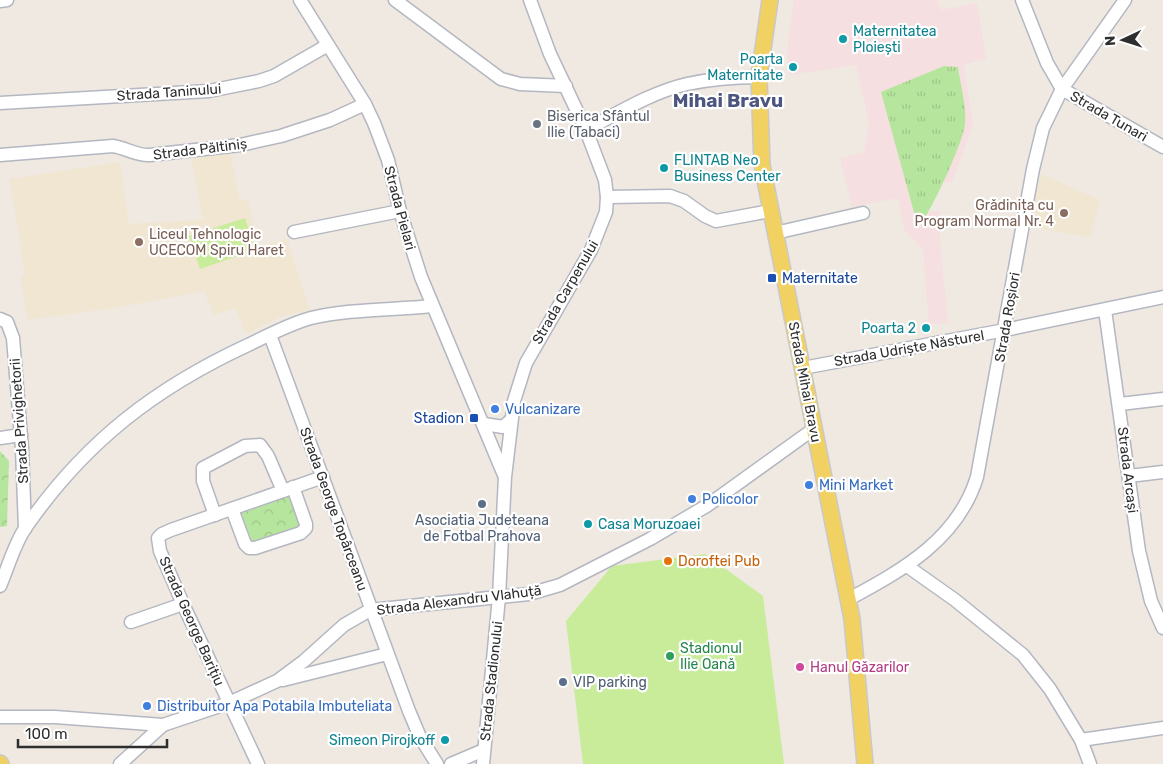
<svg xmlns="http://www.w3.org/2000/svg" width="1163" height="764" font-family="Rubik,sans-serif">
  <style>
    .education { fill: #f0e6d1 }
    .medical { fill: #f5dfe0 }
    .grass { fill: url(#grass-tufts) }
    .park { fill: url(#park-crowns) }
    .pitch { fill: #c9ec9a }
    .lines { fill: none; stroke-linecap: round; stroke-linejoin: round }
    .minor-casing { stroke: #b4b7c1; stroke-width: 15 }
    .major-casing { stroke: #c9c9c9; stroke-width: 18 }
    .minor { stroke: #fff; stroke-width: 12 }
    .major { stroke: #f2d163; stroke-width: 15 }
    .culture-dot { fill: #0f9aa8; stroke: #fff; stroke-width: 2 }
    .worship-dot { fill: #6b7280; stroke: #fff; stroke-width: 2 }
    .education-dot { fill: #8d6e63; stroke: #fff; stroke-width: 2 }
    .transit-dot { fill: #1a4fb4; stroke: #fff; stroke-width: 2 }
    .shop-dot { fill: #3f7fe0; stroke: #fff; stroke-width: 2 }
    .service-dot { fill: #5c6f8a; stroke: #fff; stroke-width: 2 }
    .food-dot { fill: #e8710a; stroke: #fff; stroke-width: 2 }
    .leisure-dot { fill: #2e9e5b; stroke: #fff; stroke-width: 2 }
    .hotel-dot { fill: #d1479c; stroke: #fff; stroke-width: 2 }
    .labels { text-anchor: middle; stroke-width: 4.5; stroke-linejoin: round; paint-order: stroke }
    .culture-label { font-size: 14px; fill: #0d838f; stroke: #fff; text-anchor: start }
    .street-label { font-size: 14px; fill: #2e2e2e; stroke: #fff }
    .worship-label { font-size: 14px; fill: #5b616d; stroke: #fff; text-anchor: start }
    .education-label { font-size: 14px; fill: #785e54; stroke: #fff; text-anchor: end }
    .transit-label { font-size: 14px; fill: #164399; stroke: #fff; text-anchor: start }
    .shop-label { font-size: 14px; fill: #366cbe; stroke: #fff; text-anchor: start }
    .service-label { font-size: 14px; fill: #4e5e75; stroke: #fff }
    .food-label { font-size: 14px; fill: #c56008; stroke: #fff; text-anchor: start }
    .leisure-label { font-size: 14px; fill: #27864d; stroke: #fff; text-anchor: start }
    .hotel-label { font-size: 14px; fill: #b23c85; stroke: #fff; text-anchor: start }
    .district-label { font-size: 19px; font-weight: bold; fill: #4d5680; stroke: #fff }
  </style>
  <defs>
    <pattern id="grass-tufts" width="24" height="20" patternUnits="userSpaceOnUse" patternTransform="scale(1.25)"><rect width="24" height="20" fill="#b6e59e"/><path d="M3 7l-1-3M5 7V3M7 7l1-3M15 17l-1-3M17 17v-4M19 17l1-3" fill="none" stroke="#9dc588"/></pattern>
    <pattern id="park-crowns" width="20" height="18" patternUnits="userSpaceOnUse" patternTransform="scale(1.25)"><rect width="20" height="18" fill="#b6e59e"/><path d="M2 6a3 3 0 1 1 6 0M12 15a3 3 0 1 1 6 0" fill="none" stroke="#9dc588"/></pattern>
  </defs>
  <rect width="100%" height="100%" fill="#efe9e1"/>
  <g class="education">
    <polygon points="230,152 240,201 248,200 258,246 287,239 310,310 282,316 246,334 235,308 214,315 204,291 120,307 27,320 21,276 25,275 10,179 120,162 129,224 203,220 191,158"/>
    <polygon points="1041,174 1100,200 1090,237 1029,227"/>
  </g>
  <polygon class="medical" points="794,0 937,0 941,10 977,3 986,59 964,65 973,126 952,182 910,184 922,212 941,211 938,219 948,323 929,324 930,332 922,333 921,325 929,324 923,250 904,229 898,198 852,207 840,158 864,152 869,123 856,65 789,75 787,53"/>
  <path class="grass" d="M944 66 958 67C960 83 967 108 965 124 964 140 934 205 924 219L915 216 881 92Z"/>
  <g class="park">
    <polygon points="0,451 9,461 7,526 0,527"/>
    <polygon points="290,495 301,527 253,544 241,513"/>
  </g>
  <g class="pitch">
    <polygon points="245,218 255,250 200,269 189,236"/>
    <polygon points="705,554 763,596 784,764 583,764 566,621 612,566"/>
  </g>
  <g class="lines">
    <g class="minor-casing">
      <g id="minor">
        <polyline points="300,0 365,104 374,123 388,160 400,211 421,277 504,475"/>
        <polyline points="395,0 501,79 520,84 566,86"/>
        <polyline points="1022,0 1047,63 1062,89 1163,147"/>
        <polyline points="0,1 7,0"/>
        <polyline points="0,103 209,91 259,81 274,76 328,45"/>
        <path d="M586 130C618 113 652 92 687 84 711 79 735 77 759 77"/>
        <path d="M0 155 113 146C126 148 137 156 150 155L240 145 281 136 330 120 365 104"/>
        <polyline points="607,197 670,196 684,201 705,216 716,221 770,211"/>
        <polyline points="294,232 400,211"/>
        <polyline points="775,233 863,213"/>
        <polyline points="1105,310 1139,551 1151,601 1163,628"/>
        <polyline points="0,319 7,322 13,338 22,449 25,529"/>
        <polyline points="270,335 409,711 420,737 437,764"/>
        <polyline points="803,368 1005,330 1163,297"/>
        <polyline points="1120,404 1163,399"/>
        <polyline points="484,424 503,427 511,420"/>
        <polyline points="0,438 21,435"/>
        <polyline points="1129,476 1163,472"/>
        <polyline points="232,509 245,544 249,548 255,548 301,533 306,528 306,524 293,487"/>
        <polyline points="215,515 203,481 203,468 245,446 260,445 268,456 283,491"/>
        <polyline points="907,566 955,600 1023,655 1050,689 1081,740 1090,764"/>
        <path d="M0 586C8 568 14 544 26 527 85 442 155 388 248 345 269 335 289 324 311 318 349 309 392 310 432 306"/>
        <path d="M849 599C903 570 958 539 977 477L1033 169 1043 128 1062 89 1125 0"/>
        <polyline points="131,622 183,604"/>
        <polyline points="283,680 387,654"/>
        <polyline points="0,717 55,717 163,725 229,703 277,681 304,661 344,625 370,610 529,594 560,585 650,539 708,505 815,428"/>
        <polyline points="1081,740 1163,728"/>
        <polyline points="120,764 163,725"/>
        <polyline points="258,764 183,604 160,551 158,538 162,534 171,530 323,477"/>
        <polyline points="451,764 484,750"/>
        <polyline points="483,764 499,597 505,477 514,401 526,363 591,250 606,212 607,197 605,180 586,130 550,54 530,0"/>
      </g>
    </g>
    <g class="major-casing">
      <g id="major">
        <polyline points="770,0 759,77 762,165 852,619 865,764"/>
        <polyline points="0,763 1,764"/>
      </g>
    </g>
    <use href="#minor" class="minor"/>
    <use href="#major" class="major"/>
  </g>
  <g class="culture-dot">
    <circle cx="843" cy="39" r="5"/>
    <circle cx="793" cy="67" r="5"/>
    <circle cx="664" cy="168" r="5"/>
    <circle cx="926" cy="328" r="5"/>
    <circle cx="588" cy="524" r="5"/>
    <circle cx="445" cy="740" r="5"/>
  </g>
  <circle class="worship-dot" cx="537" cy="124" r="5"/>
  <g class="education-dot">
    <circle cx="1064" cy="213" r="5"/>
    <circle cx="139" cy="242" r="5"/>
  </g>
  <g class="transit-dot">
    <rect x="767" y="273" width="10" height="10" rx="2.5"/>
    <rect x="469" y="413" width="10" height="10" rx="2.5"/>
  </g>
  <g class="shop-dot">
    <circle cx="495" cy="409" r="5"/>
    <circle cx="809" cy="485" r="5"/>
    <circle cx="692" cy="499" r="5"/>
    <circle cx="147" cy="706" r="5"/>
  </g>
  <g class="service-dot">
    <circle cx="482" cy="504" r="5"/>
    <circle cx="563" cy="682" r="5"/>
  </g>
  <circle class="food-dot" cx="668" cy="561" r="5"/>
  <circle class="leisure-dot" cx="670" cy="656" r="5"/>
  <circle class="hotel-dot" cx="800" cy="667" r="5"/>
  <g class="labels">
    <g class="culture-label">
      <text x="853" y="36">Maternitatea<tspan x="853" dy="16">Ploiești</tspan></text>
      <text x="783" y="64" text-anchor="end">Poarta<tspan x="783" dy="16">Maternitate</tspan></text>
      <text x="674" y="165">FLINTAB Neo<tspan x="674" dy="16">Business Center</tspan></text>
      <text x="916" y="333" text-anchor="end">Poarta 2</text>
      <text x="598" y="529">Casa Moruzoaei</text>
      <text x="435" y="745" text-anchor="end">Simeon Pirojkoff</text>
    </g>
    <g class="street-label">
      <text transform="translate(169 92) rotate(-4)" y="5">Strada Taninului</text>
      <text transform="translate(1109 116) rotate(30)" y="5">Strada Tunari</text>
      <text transform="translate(200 149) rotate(-7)" y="5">Strada Păltiniș</text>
      <text transform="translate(400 208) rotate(75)" y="5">Strada Pielari</text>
      <text transform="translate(565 292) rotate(-60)" y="5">Strada Carpenului</text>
      <text transform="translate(1007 317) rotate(-80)" y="5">Strada Roșiori</text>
      <text transform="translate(909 348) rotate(-10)" y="5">Strada Udriște Năsturel</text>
      <text transform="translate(805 382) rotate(79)" y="5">Strada Mihai Bravu</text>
      <text transform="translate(19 421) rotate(-94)" y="5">Strada Privighetorii</text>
      <text transform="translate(1128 470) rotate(83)" y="5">Strada Arcași</text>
      <text transform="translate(334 509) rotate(70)" y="5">Strada George Topârceanu</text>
      <text transform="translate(459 600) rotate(-7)" y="5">Strada Alexandru Vlahuță</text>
      <text transform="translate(192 621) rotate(66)" y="5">Strada George Barițiu</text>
      <text transform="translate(491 681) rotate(-84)" y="5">Strada Stadionului</text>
    </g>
    <g class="worship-label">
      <text x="547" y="121">Biserica Sfântul<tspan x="547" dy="16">Ilie (Tabaci)</tspan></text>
    </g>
    <g class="education-label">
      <text x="1054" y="210">Grădinița cu<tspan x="1054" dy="16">Program Normal Nr. 4</tspan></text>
      <text x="149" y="239" text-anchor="start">Liceul Tehnologic<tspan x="149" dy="16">UCECOM Spiru Haret</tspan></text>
    </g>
    <g class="transit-label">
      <text x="782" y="283">Maternitate</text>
      <text x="464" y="423" text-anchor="end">Stadion</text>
    </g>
    <g class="shop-label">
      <text x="505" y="414">Vulcanizare</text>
      <text x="819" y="490">Mini Market</text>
      <text x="702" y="504">Policolor</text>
      <text x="157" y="711">Distribuitor Apa Potabila Imbuteliata</text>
    </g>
    <g class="service-label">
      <text x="482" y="525">Asociatia Judeteana<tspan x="482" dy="16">de Fotbal Prahova</tspan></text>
      <text x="573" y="687" text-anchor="start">VIP parking</text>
    </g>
    <g class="food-label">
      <text x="678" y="566">Doroftei Pub</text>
    </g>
    <g class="leisure-label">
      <text x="680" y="653">Stadionul<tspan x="680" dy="16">Ilie Oană</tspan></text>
    </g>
    <g class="hotel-label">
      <text x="810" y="672">Hanul Găzarilor</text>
    </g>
    <g class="district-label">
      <text x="728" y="107">Mihai Bravu</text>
    </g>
  </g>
  <g transform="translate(1123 40) rotate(266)" stroke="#ffffff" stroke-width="4" paint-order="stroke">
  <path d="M0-4L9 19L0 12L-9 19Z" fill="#2e2e2e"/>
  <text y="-8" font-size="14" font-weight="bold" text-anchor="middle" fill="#2e2e2e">N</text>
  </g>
  <path d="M18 739v8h149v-8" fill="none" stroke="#2e2e2e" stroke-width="2.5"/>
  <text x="25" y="739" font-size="15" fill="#2e2e2e" stroke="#ffffff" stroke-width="4" paint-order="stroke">100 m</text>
</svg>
